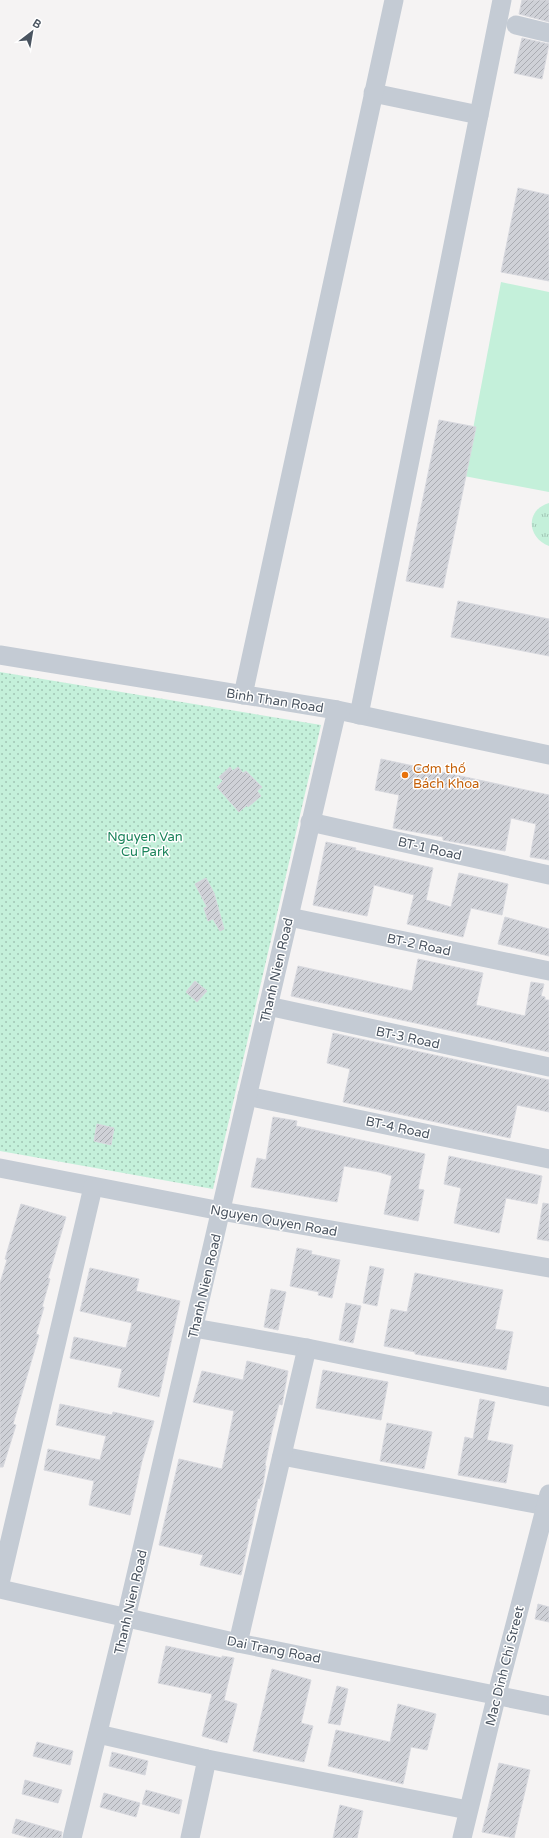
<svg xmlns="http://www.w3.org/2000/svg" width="549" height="1838" font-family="'Varela Round',sans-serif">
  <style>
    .grass { fill: url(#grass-tufts) }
    .park { fill: url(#park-dots) }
    .pitch { fill: #c4f0da }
    .building { fill: url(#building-hatch); stroke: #d7d8de }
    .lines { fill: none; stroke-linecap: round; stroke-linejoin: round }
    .minor { stroke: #c4cbd4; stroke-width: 19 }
    .food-dot { fill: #e8710a; stroke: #fff; stroke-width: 1.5 }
    .labels { text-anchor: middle; stroke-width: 3; stroke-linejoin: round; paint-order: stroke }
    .street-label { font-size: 13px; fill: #4a5460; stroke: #fff }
    .food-label { font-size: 13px; fill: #c56008; stroke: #fff; text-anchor: start }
    .park-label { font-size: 13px; fill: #1a835a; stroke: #fff }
  </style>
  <defs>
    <pattern id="grass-tufts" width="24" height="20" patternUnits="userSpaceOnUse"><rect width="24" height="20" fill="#c4f0da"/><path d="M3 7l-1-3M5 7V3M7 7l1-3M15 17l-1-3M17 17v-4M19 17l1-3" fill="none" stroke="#a1c5b4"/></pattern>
    <pattern id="park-dots" width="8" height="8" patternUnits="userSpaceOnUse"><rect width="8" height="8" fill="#c4f0da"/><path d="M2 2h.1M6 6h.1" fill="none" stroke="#a1c5b4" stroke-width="1.8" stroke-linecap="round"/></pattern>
    <pattern id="building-hatch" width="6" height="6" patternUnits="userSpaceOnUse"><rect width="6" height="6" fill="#cfd1d7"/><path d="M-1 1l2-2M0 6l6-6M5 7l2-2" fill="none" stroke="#aaacb2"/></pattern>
  </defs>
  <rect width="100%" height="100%" fill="#f5f3f3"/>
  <path class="grass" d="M549 503V546C527 538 525 510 549 503Z"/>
  <polygon class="park" points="0,672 321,725 213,1189 0,1151"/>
  <polygon class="pitch" points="501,282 549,292 549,492 464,476"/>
  <g class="building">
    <polygon points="522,0 549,0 549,22 519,14"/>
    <polygon points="522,38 549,44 542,79 514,73"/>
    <polygon points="518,188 549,195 549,281 501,272"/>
    <polygon points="439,420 476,427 443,588 406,581"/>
    <polygon points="458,601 549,619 549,656 451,637"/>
    <polygon points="381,759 549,795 549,860 530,857 536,824 511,818 505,851 443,840 443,837 393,828 399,795 375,790"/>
    <polygon points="230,767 233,771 238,767 243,773 246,771 262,787 257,791 261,796 248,807 247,805 239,812 217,787 223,781 219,777"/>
    <polygon points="326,842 356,848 355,850 433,868 426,900 451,907 459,873 508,884 502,915 471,908 463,937 407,924 414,895 374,885 367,916 313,905"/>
    <polygon points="206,878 214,893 224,929 220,931 213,919 208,921 204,908 207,907 195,884"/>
    <polygon points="505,917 549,929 549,956 498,944"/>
    <polygon points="418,959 483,973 476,1005 525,1016 531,982 544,984 541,996 545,997 545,1000 549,1000 549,1052 291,996 298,966 412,991"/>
    <polygon points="195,981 207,991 197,1002 186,992"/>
    <polygon points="333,1033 549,1080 549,1112 517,1105 510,1138 343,1102 350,1069 327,1063"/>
    <polygon points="273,1117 297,1121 296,1126 425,1154 418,1189 424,1190 418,1221 384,1214 392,1176 379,1172 344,1166 337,1202 251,1187 257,1158 266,1160"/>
    <polygon points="97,1124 114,1128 111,1145 94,1141"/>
    <polygon points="449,1156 542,1176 537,1204 506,1198 499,1233 454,1223 461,1188 444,1184"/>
    <polygon points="543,1203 549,1204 549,1241 537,1239"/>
    <polygon points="21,1204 66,1217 48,1278 50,1279 42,1307 44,1307 36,1334 39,1335 13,1424 16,1425 3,1467 0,1467 0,1283 7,1260 5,1259"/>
    <polygon points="297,1248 312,1251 311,1254 340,1260 332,1298 318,1295 319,1292 290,1286"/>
    <polygon points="370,1266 384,1269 377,1306 363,1303"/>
    <polygon points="90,1268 139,1279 136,1291 180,1301 159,1397 118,1387 122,1369 70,1358 74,1337 126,1348 132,1323 80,1311"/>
    <polygon points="415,1273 503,1290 495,1329 513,1332 506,1370 415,1354 415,1352 384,1346 391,1309 407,1312"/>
    <polygon points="271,1289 286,1292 278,1330 264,1327"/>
    <polygon points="346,1303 361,1306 353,1343 339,1340"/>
    <polygon points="247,1361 288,1371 282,1405 279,1404 272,1431 265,1465 266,1466 263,1484 259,1499 258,1498 241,1575 200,1565 203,1555 159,1545 179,1459 222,1469 234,1411 193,1402 202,1371 243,1380"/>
    <polygon points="323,1370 388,1382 381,1420 316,1408"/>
    <polygon points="480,1399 495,1402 487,1440 513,1445 506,1483 458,1475 465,1437 473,1439"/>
    <polygon points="60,1404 112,1415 113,1412 154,1421 142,1461 130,1515 89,1505 94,1481 44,1470 48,1449 100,1460 106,1436 56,1425"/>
    <polygon points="387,1423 432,1432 424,1469 380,1461"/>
    <polygon points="538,1604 549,1607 549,1622 535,1619"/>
    <polygon points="166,1646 222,1658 222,1656 234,1658 224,1700 237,1704 227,1743 202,1736 212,1694 158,1683"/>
    <polygon points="272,1669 311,1680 301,1723 313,1726 304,1762 253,1751"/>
    <polygon points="337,1686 348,1689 340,1725 328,1723"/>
    <polygon points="398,1704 436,1714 427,1750 411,1747 403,1784 328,1766 336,1730 390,1742"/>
    <polygon points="37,1742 73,1751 70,1765 33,1756"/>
    <polygon points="112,1752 148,1761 145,1775 109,1766"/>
    <polygon points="499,1763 530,1770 514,1838 482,1832"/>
    <polygon points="25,1780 62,1790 58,1803 22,1794"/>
    <polygon points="146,1790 182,1800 179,1814 142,1804"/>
    <polygon points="104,1793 140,1803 136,1817 100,1807"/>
    <polygon points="340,1805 363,1811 357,1838 333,1838"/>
    <polygon points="16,1819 62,1832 61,1838 30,1838 12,1833"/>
  </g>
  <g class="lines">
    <g class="minor">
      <polyline points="516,25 549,33"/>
      <polyline points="373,93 479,115"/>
      <polyline points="0,655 337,710 549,755"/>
      <polyline points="243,695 394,0"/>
      <polyline points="359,715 502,0"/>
      <polyline points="310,822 549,875"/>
      <polyline points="289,917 549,971"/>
      <polyline points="268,1006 549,1067"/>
      <polyline points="247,1096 549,1159"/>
      <polyline points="0,1168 221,1211 549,1268"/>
      <polyline points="194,1328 307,1348 549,1397"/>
      <polyline points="282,1456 546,1506"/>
      <polyline points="0,1583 93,1187"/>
      <polyline points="0,1589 238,1643 549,1706"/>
      <polyline points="238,1643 307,1348"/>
      <polyline points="98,1734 207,1759 468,1810"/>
      <polyline points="72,1838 126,1618 337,710"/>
      <polyline points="190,1838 207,1759"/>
      <polyline points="462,1838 497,1694 549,1494"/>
    </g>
  </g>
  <circle class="food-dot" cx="405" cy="775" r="4"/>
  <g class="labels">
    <g class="street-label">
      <text transform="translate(275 700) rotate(9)" y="5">Binh Than Road</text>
      <text transform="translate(430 848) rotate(13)" y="5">BT-1 Road</text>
      <text transform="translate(419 944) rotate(12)" y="5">BT-2 Road</text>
      <text transform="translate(276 970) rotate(-77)" y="5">Thanh Nien Road</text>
      <text transform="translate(408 1037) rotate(12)" y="5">BT-3 Road</text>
      <text transform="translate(398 1127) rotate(12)" y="5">BT-4 Road</text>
      <text transform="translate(274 1220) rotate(10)" y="5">Nguyen Quyen Road</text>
      <text transform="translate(204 1286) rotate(-77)" y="5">Thanh Nien Road</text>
      <text transform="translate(130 1602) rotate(-77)" y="5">Thanh Nien Road</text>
      <text transform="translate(274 1649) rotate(11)" y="5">Dai Trang Road</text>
      <text transform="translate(504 1666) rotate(-76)" y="5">Mac Dinh Chi Street</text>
    </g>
    <g class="food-label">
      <text x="413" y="773">Cơm thố<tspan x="413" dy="15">Bách Khoa</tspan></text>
    </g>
    <g class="park-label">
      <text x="145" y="841">Nguyen Van<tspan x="145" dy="15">Cu Park</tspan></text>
    </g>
  </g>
  <g transform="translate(32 32) rotate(31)" stroke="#ffffff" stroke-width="3" paint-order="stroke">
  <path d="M0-3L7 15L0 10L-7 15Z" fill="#4a5460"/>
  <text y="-6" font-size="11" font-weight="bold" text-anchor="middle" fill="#4a5460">B</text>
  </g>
</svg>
